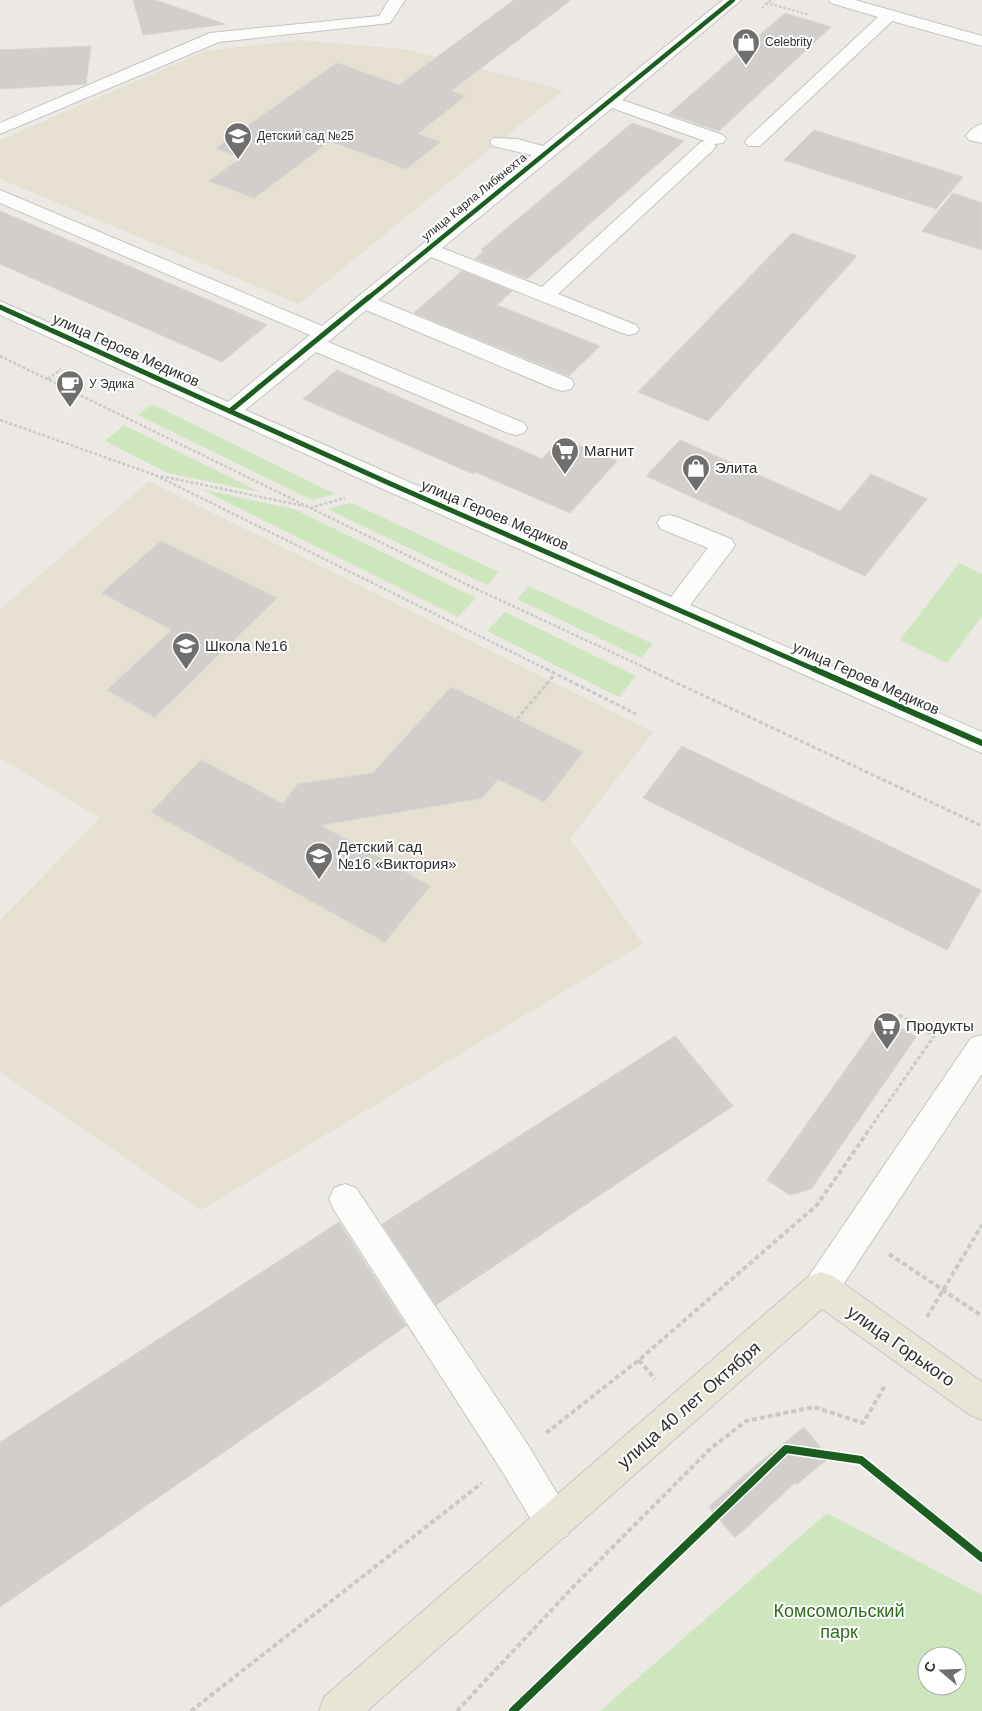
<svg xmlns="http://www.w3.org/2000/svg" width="982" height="1711" font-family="Helvetica,sans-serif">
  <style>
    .education { fill: #e6e0d3 }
    .green { fill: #cee6be; fill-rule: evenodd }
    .building { fill: #d1cecb; stroke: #d7d4d0 }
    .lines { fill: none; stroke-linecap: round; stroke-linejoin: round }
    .minor-casing { stroke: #c5c4c5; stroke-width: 2 }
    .major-casing { stroke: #c6c5c4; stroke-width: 2 }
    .path-far3 { stroke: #c9c9c8; stroke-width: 2; stroke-dasharray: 2.5 2; stroke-linecap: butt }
    .path-far2 { stroke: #c9c9c8; stroke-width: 2.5; stroke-dasharray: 3 2; stroke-linecap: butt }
    .path-far1 { stroke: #c9c9c8; stroke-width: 3; stroke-dasharray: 4 2.5; stroke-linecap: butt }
    .path { stroke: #c9c9c8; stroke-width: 4; stroke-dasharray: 5 3; stroke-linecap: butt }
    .minor { fill: #fcfcfb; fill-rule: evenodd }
    .major { fill: #e8e4d6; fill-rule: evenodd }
    .cycleway-far3-casing { stroke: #fff; stroke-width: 6 }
    .cycleway-far2-casing { stroke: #fff; stroke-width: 8 }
    .cycleway-far1-casing { stroke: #fff; stroke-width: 9 }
    .cycleway-casing { stroke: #fff; stroke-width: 11 }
    .cycleway-far3 { stroke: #1b5e20; stroke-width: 4.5 }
    .cycleway-far2 { stroke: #1b5e20; stroke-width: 5 }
    .cycleway-far1 { stroke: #1b5e20; stroke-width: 6 }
    .cycleway { stroke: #1b5e20; stroke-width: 8 }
    .labels { text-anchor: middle; stroke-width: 4; stroke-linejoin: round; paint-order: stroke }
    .far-poi-label { font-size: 12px; fill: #2e2e2e; stroke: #fff; text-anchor: start }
    .far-street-label { font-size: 12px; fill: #2e2e2e; stroke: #fff }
    .street-label { font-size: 15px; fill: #2e2e2e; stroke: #fff }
    .poi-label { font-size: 15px; fill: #2e2e2e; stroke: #fff; text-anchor: start }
    .near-street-label { font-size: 18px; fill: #2e2e2e; stroke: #fff }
    .near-park-label { font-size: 18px; fill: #2c6e1b; stroke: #fff }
  </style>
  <rect width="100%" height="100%" fill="#ece8e4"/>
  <g class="education">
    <polygon points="299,40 404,49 563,90 299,304 0,179 0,140 206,51"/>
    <polygon points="149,481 653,732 570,839 643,944 201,1210 0,1072 0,920 100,818 0,758 0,609"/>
  </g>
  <g class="green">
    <polygon points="152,404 335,494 312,500 138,415"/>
    <polygon points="124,425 260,492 168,473 105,441"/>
    <polygon points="201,489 294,509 476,598 458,617"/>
    <polygon points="352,503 499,572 487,585 327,509"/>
    <polygon points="959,563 982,574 982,616 947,663 900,640"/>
    <polygon points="529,586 653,644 641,658 517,599"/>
    <polygon points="505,612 636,676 619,697 487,631"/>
    <path d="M827 1513 982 1595V1711H600ZM927 1656H957V1686H927Z"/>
  </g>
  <g class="building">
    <polygon points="133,0 155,0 225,24 143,35"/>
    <polygon points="514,0 571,0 451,91 465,96 417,134 440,142 406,169 330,141 254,198 209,181 241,158 216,148 337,63 399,85"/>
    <polygon points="785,13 831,27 719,131 669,114"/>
    <polygon points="91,46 86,84 0,89 0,50"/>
    <polygon points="632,123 684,141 527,279 475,259 484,251 481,250"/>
    <polygon points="814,130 963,177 936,209 784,160"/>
    <polygon points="953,193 982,203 982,250 922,231"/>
    <polygon points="0,211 267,325 222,362 0,264"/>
    <polygon points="792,233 857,256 708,421 638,392"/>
    <polygon points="462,271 512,291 497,305 600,346 569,376 414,313"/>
    <polygon points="337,370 542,459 561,438 617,461 570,513 475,472 473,474 303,399"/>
    <polygon points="680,440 840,511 871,474 927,499 865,576 646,476"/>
    <polygon points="161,541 277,598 155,717 107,690 172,630 102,593"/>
    <polygon points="451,687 583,752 544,802 498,779 482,798 320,825 430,886 385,942 151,812 201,760 283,804 298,784 373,773"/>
    <polygon points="682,746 981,890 947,950 643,798"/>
    <polygon points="883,1017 916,1037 811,1189 790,1195 767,1180"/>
    <polygon points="675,1036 733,1106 436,1305 382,1224"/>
    <polygon points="339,1222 406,1326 0,1607 0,1442"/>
    <polygon points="804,1427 829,1458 796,1485 795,1483 735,1538 709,1507 744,1475"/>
  </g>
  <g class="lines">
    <g class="minor-casing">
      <g id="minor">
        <polygon points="389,0 405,0 390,23 219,42 0,134 0,123 210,33 379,16"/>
        <path d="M723 0H741L622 100 723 135 726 139 723 143 714 144 716 146 713 150 558 294 636 325 639 329 636 333 629 335 622 333 431 257 378 300 571 379 574 384 571 389 563 391 555 389 366 310 328 342 524 423 527 428 524 433 516 435 508 433 316 352 245 410 671 597 708 548 661 529 657 523 661 517 669 515 677 517 731 539 735 545 731 551 690 605 982 732V753L383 489 0 315V301L228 402 310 335 0 203V190L322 326 532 155 493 146 490 142 493 138 517 139 543 146ZM612 108 705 141 701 142 542 287 442 248Z"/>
        <polygon points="829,0 855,0 982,36 982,46 892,21 760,146 748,146 745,142 748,138 878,17 831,3"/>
        <path d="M982 124V143L969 140 966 136C970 130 975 126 982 124Z"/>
        <polygon points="982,1035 982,1074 833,1300 821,1304 809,1300 804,1288 809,1276 971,1038"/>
        <polygon points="345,1184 356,1188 528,1445 567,1510 572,1523 567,1536 554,1541 541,1536 502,1471 334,1210 329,1199 334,1188"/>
      </g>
    </g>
    <g class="major-casing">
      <polygon id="major" points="821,1272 833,1276 982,1382 982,1420 970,1415 822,1309 367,1711 319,1711 324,1697 809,1276"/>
    </g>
    <g class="path-far3">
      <polyline points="766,3 810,15"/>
      <polyline points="762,8 771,0"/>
    </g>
    <g class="path-far2">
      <polyline points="0,356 474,588 650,670"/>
      <polyline points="48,379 61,369"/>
      <polyline points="0,420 155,475 548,670"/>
      <polyline points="161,476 304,506"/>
      <polyline points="310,508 345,498"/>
    </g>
    <g class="path-far1">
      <polyline points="546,669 636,714"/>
      <polyline points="647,669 982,826"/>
      <polyline points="517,719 555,674"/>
      <polyline points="866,1134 934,1036 898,1014"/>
    </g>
    <g class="path">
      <polyline points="889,1254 982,1316"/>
      <polyline points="927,1317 982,1225"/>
      <polyline points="639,1360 655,1379"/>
      <polyline points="546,1433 639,1360 817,1205 867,1133"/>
      <polyline points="191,1711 482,1483"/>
      <polyline points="457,1711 573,1587 710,1449 746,1421 814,1407 863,1423 886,1384"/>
    </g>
    <use href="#minor" class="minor"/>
    <use href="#major" class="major"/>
    <g class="cycleway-far3-casing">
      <polyline id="cycleway-far3" points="367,299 733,0"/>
    </g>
    <g class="cycleway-far2-casing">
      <g id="cycleway-far2">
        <polyline points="0,307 391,484 816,670"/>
        <polyline points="230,411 369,297"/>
      </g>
    </g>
    <g class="cycleway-far1-casing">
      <polyline id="cycleway-far1" points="814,669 982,743"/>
    </g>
    <g class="cycleway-casing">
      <polyline id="cycleway" points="513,1711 786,1449 861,1460 982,1558"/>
    </g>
    <use href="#cycleway-far3" class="cycleway-far3"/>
    <use href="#cycleway-far2" class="cycleway-far2"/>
    <use href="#cycleway-far1" class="cycleway-far1"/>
    <use href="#cycleway" class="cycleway"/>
  </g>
  <defs>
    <g id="shop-pin" transform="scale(1.4375)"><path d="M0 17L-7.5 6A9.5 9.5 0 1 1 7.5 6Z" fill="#706f6e" stroke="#fff"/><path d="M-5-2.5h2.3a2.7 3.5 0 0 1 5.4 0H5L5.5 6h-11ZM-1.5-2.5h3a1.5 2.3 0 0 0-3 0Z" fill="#fff"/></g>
    <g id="school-pin" transform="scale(1.4375)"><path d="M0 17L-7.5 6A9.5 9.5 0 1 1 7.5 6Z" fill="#706f6e" stroke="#fff"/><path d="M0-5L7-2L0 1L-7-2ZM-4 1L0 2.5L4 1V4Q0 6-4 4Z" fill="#fff"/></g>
    <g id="cafe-pin" transform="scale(1.4375)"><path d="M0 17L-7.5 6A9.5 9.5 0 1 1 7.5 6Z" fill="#706f6e" stroke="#fff"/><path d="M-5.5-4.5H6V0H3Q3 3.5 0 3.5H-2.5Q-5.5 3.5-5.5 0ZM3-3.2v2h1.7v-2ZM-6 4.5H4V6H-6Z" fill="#fff"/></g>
    <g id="supermarket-pin" transform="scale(1.4375)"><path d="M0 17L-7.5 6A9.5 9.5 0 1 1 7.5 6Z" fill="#706f6e" stroke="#fff"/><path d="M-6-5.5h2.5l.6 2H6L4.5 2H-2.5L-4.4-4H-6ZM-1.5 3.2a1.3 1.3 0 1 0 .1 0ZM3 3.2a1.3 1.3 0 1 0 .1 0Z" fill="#fff"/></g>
  </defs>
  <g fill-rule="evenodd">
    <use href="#shop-pin" x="746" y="42"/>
    <use href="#school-pin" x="238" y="136"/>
    <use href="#cafe-pin" x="70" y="384"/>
    <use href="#supermarket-pin" x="565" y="451"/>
    <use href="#shop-pin" x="696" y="468"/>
    <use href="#school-pin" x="186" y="646"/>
    <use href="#school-pin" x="319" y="856"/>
    <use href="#supermarket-pin" x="887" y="1026"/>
  </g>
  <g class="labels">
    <g class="far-poi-label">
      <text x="765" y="46">Celebrity</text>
      <text x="257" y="140">Детский сад №25</text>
      <text x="89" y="388">У Эдика</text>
    </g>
    <g class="far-street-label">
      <text transform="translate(474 197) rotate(-39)" y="4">улица Карла Либкнехта</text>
    </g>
    <g class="street-label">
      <text transform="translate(126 350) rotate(24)" y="5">улица Героев Медиков</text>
      <text transform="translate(495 515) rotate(23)" y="5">улица Героев Медиков</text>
      <text transform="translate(866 678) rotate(24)" y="5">улица Героев Медиков</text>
    </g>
    <g class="poi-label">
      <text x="584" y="456">Магнит</text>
      <text x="715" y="473">Элита</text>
      <text x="205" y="651">Школа №16</text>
      <text x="338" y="852">Детский сад<tspan x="338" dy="17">№16 «Виктория»</tspan></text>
      <text x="906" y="1031">Продукты</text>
    </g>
    <g class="near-street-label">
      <text transform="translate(901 1346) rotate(35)" y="6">улица Горького</text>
      <text transform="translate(689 1405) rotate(-41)" y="6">улица 40 лет Октября</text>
    </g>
    <g class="near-park-label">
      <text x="839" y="1617">Комсомольский<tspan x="839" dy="21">парк</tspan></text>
    </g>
  </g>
  <g transform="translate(942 1671) rotate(289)"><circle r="24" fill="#ffffff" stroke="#ababab"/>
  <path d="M0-4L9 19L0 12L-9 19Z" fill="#706f6e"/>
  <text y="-8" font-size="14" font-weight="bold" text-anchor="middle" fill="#2e2e2e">С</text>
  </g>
</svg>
